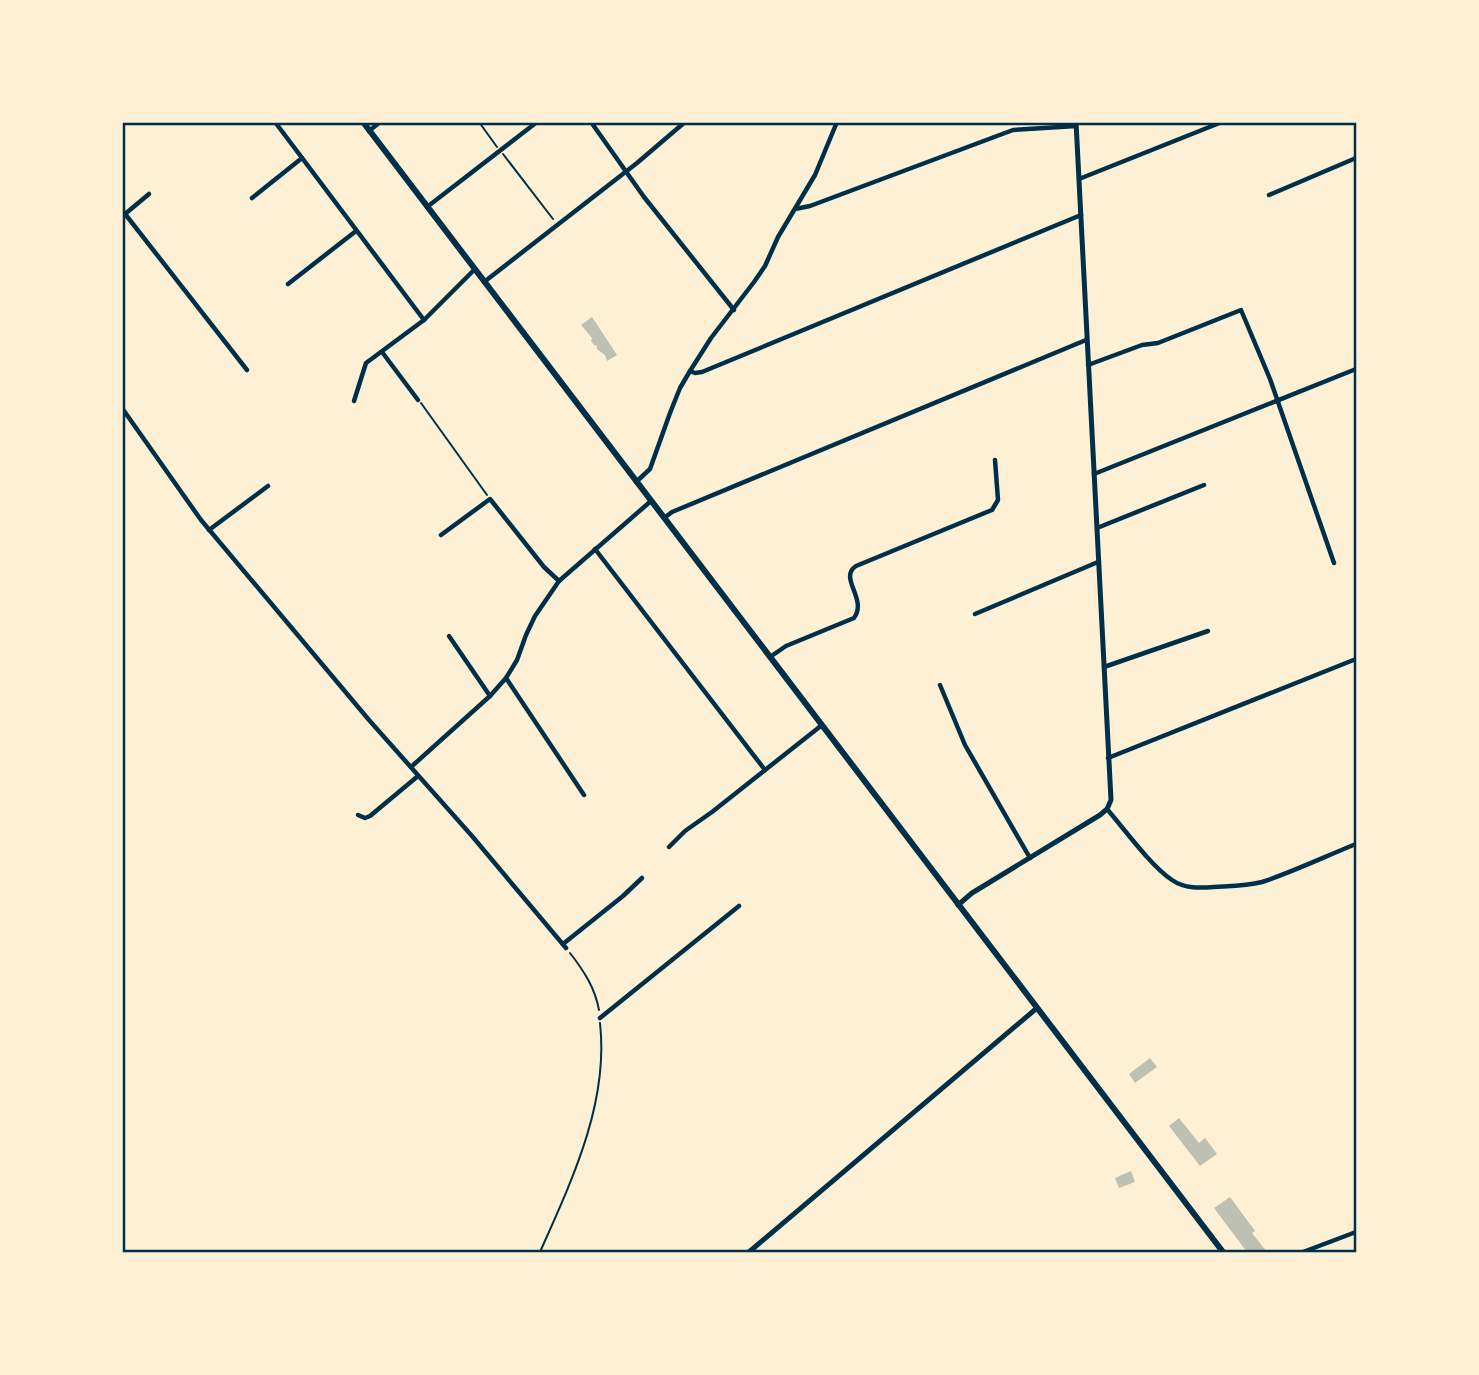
<svg xmlns="http://www.w3.org/2000/svg" width="1479" height="1375" font-family="Arial,sans-serif">
  <style>
    .building { fill: #bec0b2 }
    .lines { fill: none; stroke-linecap: round; stroke-linejoin: round }
    .path { stroke: #003049; stroke-width: 2 }
    .minor { stroke: #003049; stroke-width: 4.5 }
    .tertiary { stroke: #003049; stroke-width: 5 }
    .secondary { stroke: #003049; stroke-width: 6 }
    .neatline { fill: none; stroke: #003049; stroke-width: 2.5 }
  </style>
  <rect width="100%" height="100%" fill="#fdf0d5"/>
  <g class="building">
    <polygon points="592,317 617,355 607,361 605,355 597,349 597,346 594,345 591,341 592,338 581,325"/>
    <polygon points="1150,1058 1157,1067 1135,1083 1129,1074"/>
    <polygon points="1179,1118 1199,1143 1205,1138 1217,1154 1200,1166 1169,1126"/>
    <polygon points="1131,1171 1135,1182 1119,1188 1115,1178"/>
    <polygon points="1230,1197 1255,1231 1252,1233 1267,1252 1247,1252 1214,1208"/>
  </g>
  <g class="lines">
    <g class="path">
      <polyline points="479,122 497,147"/>
      <polyline points="503,154 553,219"/>
      <polyline points="421,403 487,495"/>
      <path d="M570 953C584 971 595 988 599 1010"/>
      <path d="M540 1252C572 1180 609 1103 600 1023"/>
    </g>
    <g class="minor">
      <polyline points="275,122 424,320"/>
      <polyline points="591,122 644,197 734,310"/>
      <polyline points="369,131 380,122"/>
      <polyline points="1079,179 1222,122"/>
      <polyline points="1269,195 1356,158"/>
      <polyline points="252,198 302,158"/>
      <polyline points="427,207 537,122"/>
      <polyline points="795,209 810,206 1013,130 1076,126"/>
      <polyline points="122,210 247,370"/>
      <polyline points="125,214 149,194"/>
      <polyline points="484,282 637,163 685,122"/>
      <polyline points="288,284 356,231"/>
      <polyline points="382,352 418,400"/>
      <polyline points="1088,365 1142,345 1158,343 1241,310 1270,379 1334,563"/>
      <polyline points="690,371 695,373 702,372 1081,215"/>
      <polyline points="354,401 366,363 424,320 475,269"/>
      <polyline points="122,408 201,520 369,720 472,836 566,948"/>
      <polyline points="1094,474 1356,369"/>
      <polyline points="636,482 650,469 670,413 680,388 690,371 711,338 754,282 765,266 778,237 815,175 837,122"/>
      <polyline points="664,518 672,512 1086,340"/>
      <polyline points="1097,528 1204,485"/>
      <polyline points="209,530 268,486"/>
      <polyline points="441,535 490,499 544,567 559,581"/>
      <polyline points="595,549 765,770"/>
      <polyline points="975,614 1098,562"/>
      <polyline points="449,636 490,696"/>
      <path d="M770 657 786 646 854 618C868 599 838 578 856 566L992 510 998 500 995 460"/>
      <polyline points="1104,667 1208,631"/>
      <polyline points="506,678 584,795"/>
      <polyline points="940,685 965,745 1030,858"/>
      <polyline points="1108,758 1356,659"/>
      <polyline points="411,767 490,696 506,678 517,660 526,635 535,616 559,581 651,501"/>
      <path d="M1107 809C1125 830 1151 866 1172 880 1185 889 1200 888 1214 887 1230 886 1246 886 1262 882 1293 872 1326 856 1356 844"/>
      <polyline points="358,815 365,818 370,816 418,776"/>
      <polyline points="669,847 685,831 712,812 822,725"/>
      <polyline points="563,944 623,896 642,878"/>
      <polyline points="600,1018 739,906"/>
      <polyline points="1303,1252 1356,1232"/>
    </g>
    <g class="tertiary">
      <polyline points="958,905 972,893 1100,815 1107,809 1111,800 1076,122"/>
      <polyline points="749,1252 1037,1008"/>
    </g>
    <polyline class="secondary" points="363,122 1223,1252"/>
  </g>
  <rect width="1479" height="1375" fill="none" stroke="#fdf0d5" stroke-width="248"/>
  <rect x="124" y="124" width="1231" height="1127" class="neatline"/>
</svg>
